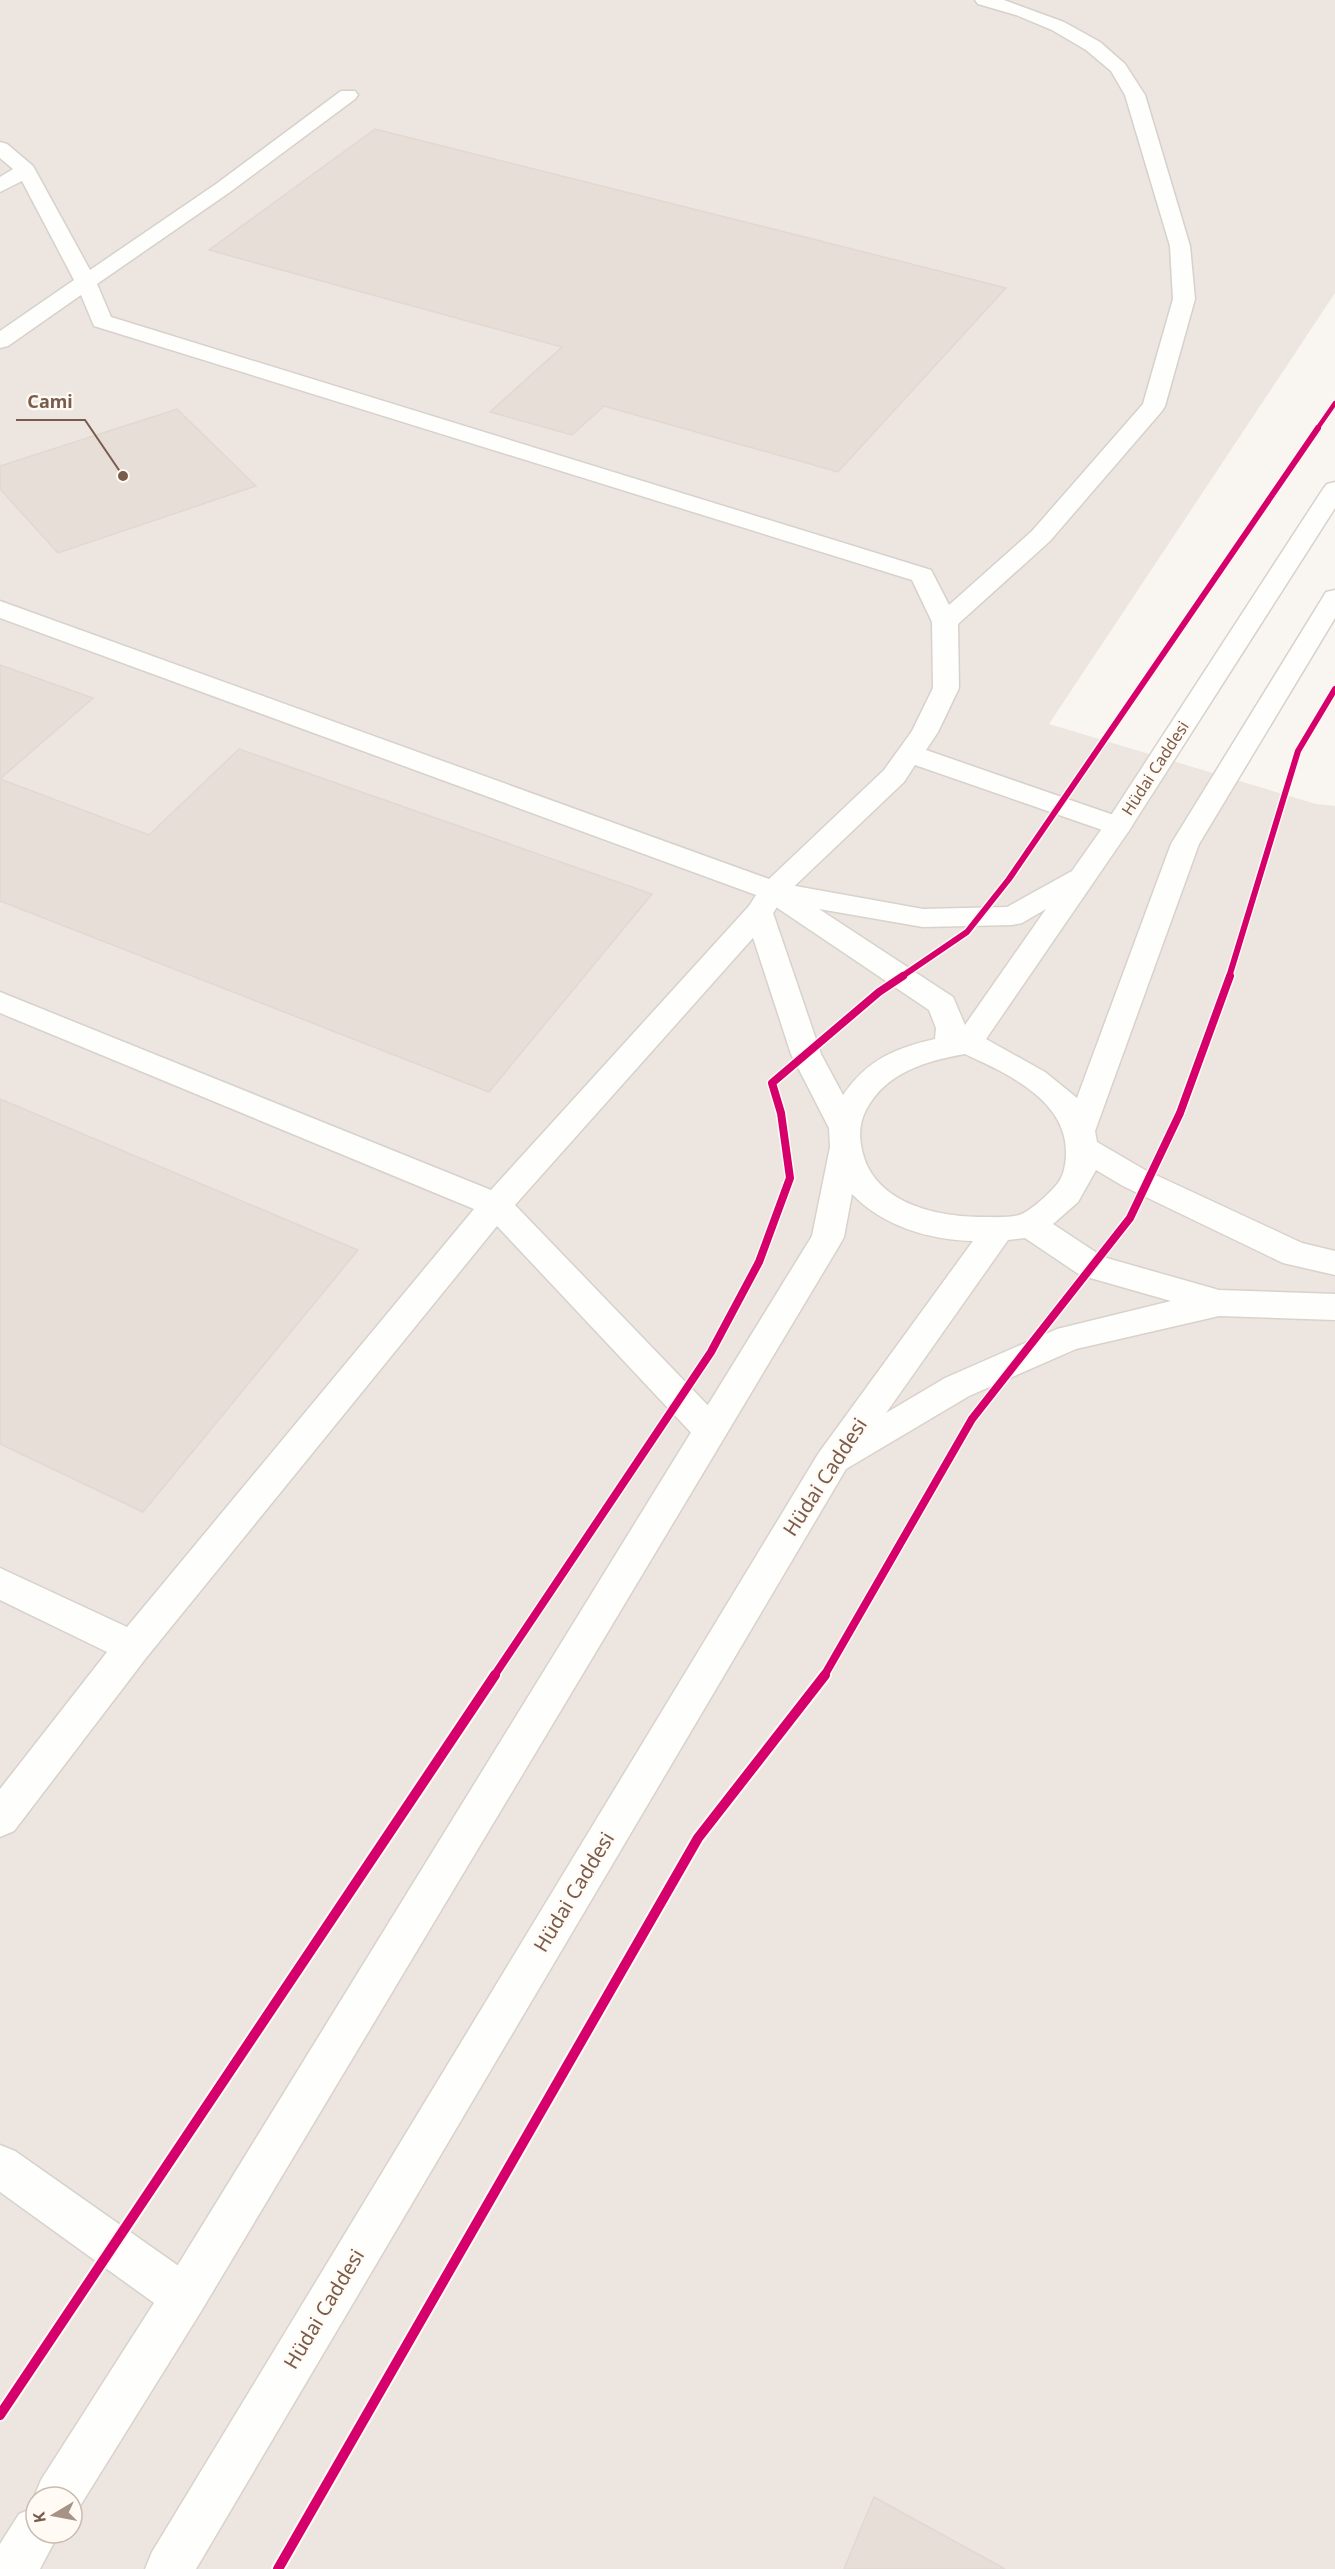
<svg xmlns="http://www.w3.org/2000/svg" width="1335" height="2569" font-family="'Noto Sans',sans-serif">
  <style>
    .industrial { fill: #ede5e0; fill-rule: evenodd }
    .building { fill: #e6ded7; stroke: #e2d8d2; stroke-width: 1.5 }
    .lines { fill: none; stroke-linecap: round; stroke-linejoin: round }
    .street-casing { stroke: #d7d1cb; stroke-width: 3 }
    .secondary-casing { stroke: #d9d2cb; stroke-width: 3 }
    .street { fill: #fefefd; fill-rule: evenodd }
    .secondary { fill: #fefefd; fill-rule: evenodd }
    .cycleway-far3-casing { stroke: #fffaf3; stroke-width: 7 }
    .cycleway-far2-casing { stroke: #fffaf3; stroke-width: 9 }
    .cycleway-far1-casing { stroke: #fffaf3; stroke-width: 11 }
    .cycleway-casing { stroke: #fffaf3; stroke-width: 14 }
    .cycleway-far3 { stroke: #d6006c; stroke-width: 4.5 }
    .cycleway-far2 { stroke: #d6006c; stroke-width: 6 }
    .cycleway-far1 { stroke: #d6006c; stroke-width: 8 }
    .cycleway { stroke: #d6006c; stroke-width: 10 }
    .labels { text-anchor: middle; stroke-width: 4.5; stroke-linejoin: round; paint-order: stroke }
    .street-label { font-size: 16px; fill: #7a5c4d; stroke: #fffaf3 }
    .near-street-label { font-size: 20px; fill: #7a5c4d; stroke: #fffaf3 }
    .leader { fill: none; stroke: #7a5c4d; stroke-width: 2 }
    .callout-dot { fill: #7a5c4d; stroke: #fffaf3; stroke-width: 2 }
    .callout-label { font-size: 18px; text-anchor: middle; font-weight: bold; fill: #7a5c4d; stroke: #fffaf3; stroke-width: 4.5; stroke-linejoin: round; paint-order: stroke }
  </style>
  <rect width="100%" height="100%" fill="#f9f5f0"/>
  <path class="industrial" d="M0 0H1335V293L1049 724 1316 804 1335 806V2569H0ZM36 2497H72V2533H36Z"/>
  <g class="building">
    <polygon points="375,129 773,229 1006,288 838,472 604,406 572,435 490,412 562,347 209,250"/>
    <polygon points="177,409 256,486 58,553 0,489 0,466"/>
    <polygon points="0,665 93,698 0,779"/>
    <polygon points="239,749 652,894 489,1092 0,901 0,779 149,835"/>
    <polygon points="0,1099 358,1250 143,1512 0,1444"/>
    <polygon points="874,2497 1005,2569 844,2569"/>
  </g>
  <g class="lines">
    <g class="street-casing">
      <g id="street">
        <polygon points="975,0 1004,0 1064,22 1100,42 1125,64 1145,95 1190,246 1195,299 1165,406 1162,411 1050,541 958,624 959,688 938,732 926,750 1128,820 1132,826 1128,832 1118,835 1108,832 915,765 904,782 783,897 769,920 515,1205 722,1420 727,1430 722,1440 710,1444 698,1440 497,1226 146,1658 14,1831 0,1837 0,1789 107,1652 0,1600 0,1568 127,1627 474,1209 0,1013 0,992 491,1190 749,906 756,895 0,618 0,601 769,879 884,770 912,731 933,688 932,622 912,580 94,326 81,295 8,346 0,348 0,331 74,280 22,181 0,192 0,177 13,169 0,158 0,142 7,144 33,166 90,270 216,184 341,91 355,91 358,95 355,99 230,192 97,284 111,317 931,570 949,605 1032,531 1143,404 1173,299 1170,246 1125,95 1111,71 1086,50 1052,30 1016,15 978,4"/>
        <polygon points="0,2145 15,2151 200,2281 206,2297 200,2313 184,2319 168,2313 0,2192"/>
      </g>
    </g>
    <g class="secondary-casing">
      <g id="secondary">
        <path d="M1335 482V508L1128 832 986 1039 1045 1072 1077 1098 1171 844 1323 597 1326 592 1335 590V618L1199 844 1095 1131 1097 1142 1145 1170 1302 1243 1335 1251V1275L1283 1263 1123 1186 1096 1170 1078 1202 1053 1224 1103 1257 1219 1290 1335 1294V1320L1219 1316 1076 1349 969 1396 846 1469 196 2569H145L152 2552 818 1454 973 1241C929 1240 883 1226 852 1194L844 1237 839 1246 200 2313 75 2514 72 2515V2497H36V2501L34 2497 41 2480 168 2281 812 1236 830 1147 829 1128 791 1054 745 913 749 906 759 904 769 906 773 913 821 1054 843 1095C867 1060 895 1048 935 1039L936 1028 929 1010 773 905 770 899 763 898 759 891 763 884 773 882 923 909 1007 907 1072 871 1108 820 1323 489 1327 484ZM819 909 923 927 1012 925 1022 923 1046 909 965 1025 953 997ZM965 1054C1006 1073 1067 1100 1066 1153 1066 1163 1064 1175 1058 1183 1051 1192 1030 1212 1019 1215 1008 1218 994 1217 983 1217 936 1217 873 1203 862 1150 859 1137 859 1123 866 1110 886 1072 926 1061 965 1054ZM1025 1238 1080 1275 1171 1301 1057 1329 945 1378 886 1413 1008 1240Z"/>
        <polygon points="36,2507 36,2533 59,2533 40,2569 0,2569 0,2544 19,2514"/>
      </g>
    </g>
    <use href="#street" class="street"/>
    <use href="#secondary" class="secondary"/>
    <g class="cycleway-far3-casing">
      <polyline id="cycleway-far3" points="1317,429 1335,403"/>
    </g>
    <g class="cycleway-far2-casing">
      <g id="cycleway-far2">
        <polyline points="901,977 967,932 1009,879 1318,428"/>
        <polyline points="1229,977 1298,751 1335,689"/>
      </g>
    </g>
    <g class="cycleway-far1-casing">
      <g id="cycleway-far1">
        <polyline points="494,1676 711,1352 759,1262 790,1178 781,1113 772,1083 879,992 903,976"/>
        <polyline points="824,1676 972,1419 1130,1218 1180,1113 1230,976"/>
      </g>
    </g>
    <g class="cycleway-casing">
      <g id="cycleway">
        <polyline points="0,2415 495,1675"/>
        <polyline points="278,2569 698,1838 825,1675"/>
      </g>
    </g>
    <use href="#cycleway-far3" class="cycleway-far3"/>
    <use href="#cycleway-far2" class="cycleway-far2"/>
    <use href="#cycleway-far1" class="cycleway-far1"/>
    <use href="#cycleway" class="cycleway"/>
  </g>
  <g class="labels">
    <g class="street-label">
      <text transform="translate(1155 768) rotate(-57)" y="6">Hüdai Caddesi</text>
    </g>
    <g class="near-street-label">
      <text transform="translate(825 1477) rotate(-57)" y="7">Hüdai Caddesi</text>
      <text transform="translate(574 1892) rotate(-59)" y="7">Hüdai Caddesi</text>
      <text transform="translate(324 2309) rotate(-59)" y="7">Hüdai Caddesi</text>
    </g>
  </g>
  <path class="leader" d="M123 476L85 420H16"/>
  <circle class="callout-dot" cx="123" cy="476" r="6"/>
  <g class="callout-label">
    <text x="50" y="408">Cami</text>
  </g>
  <g transform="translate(54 2515) rotate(260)"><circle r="28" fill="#fffaf3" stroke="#cabbb1" stroke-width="1.5"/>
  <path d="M0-4.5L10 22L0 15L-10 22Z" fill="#a69286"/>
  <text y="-9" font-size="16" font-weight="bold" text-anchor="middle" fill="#7a5c4d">K</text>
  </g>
</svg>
